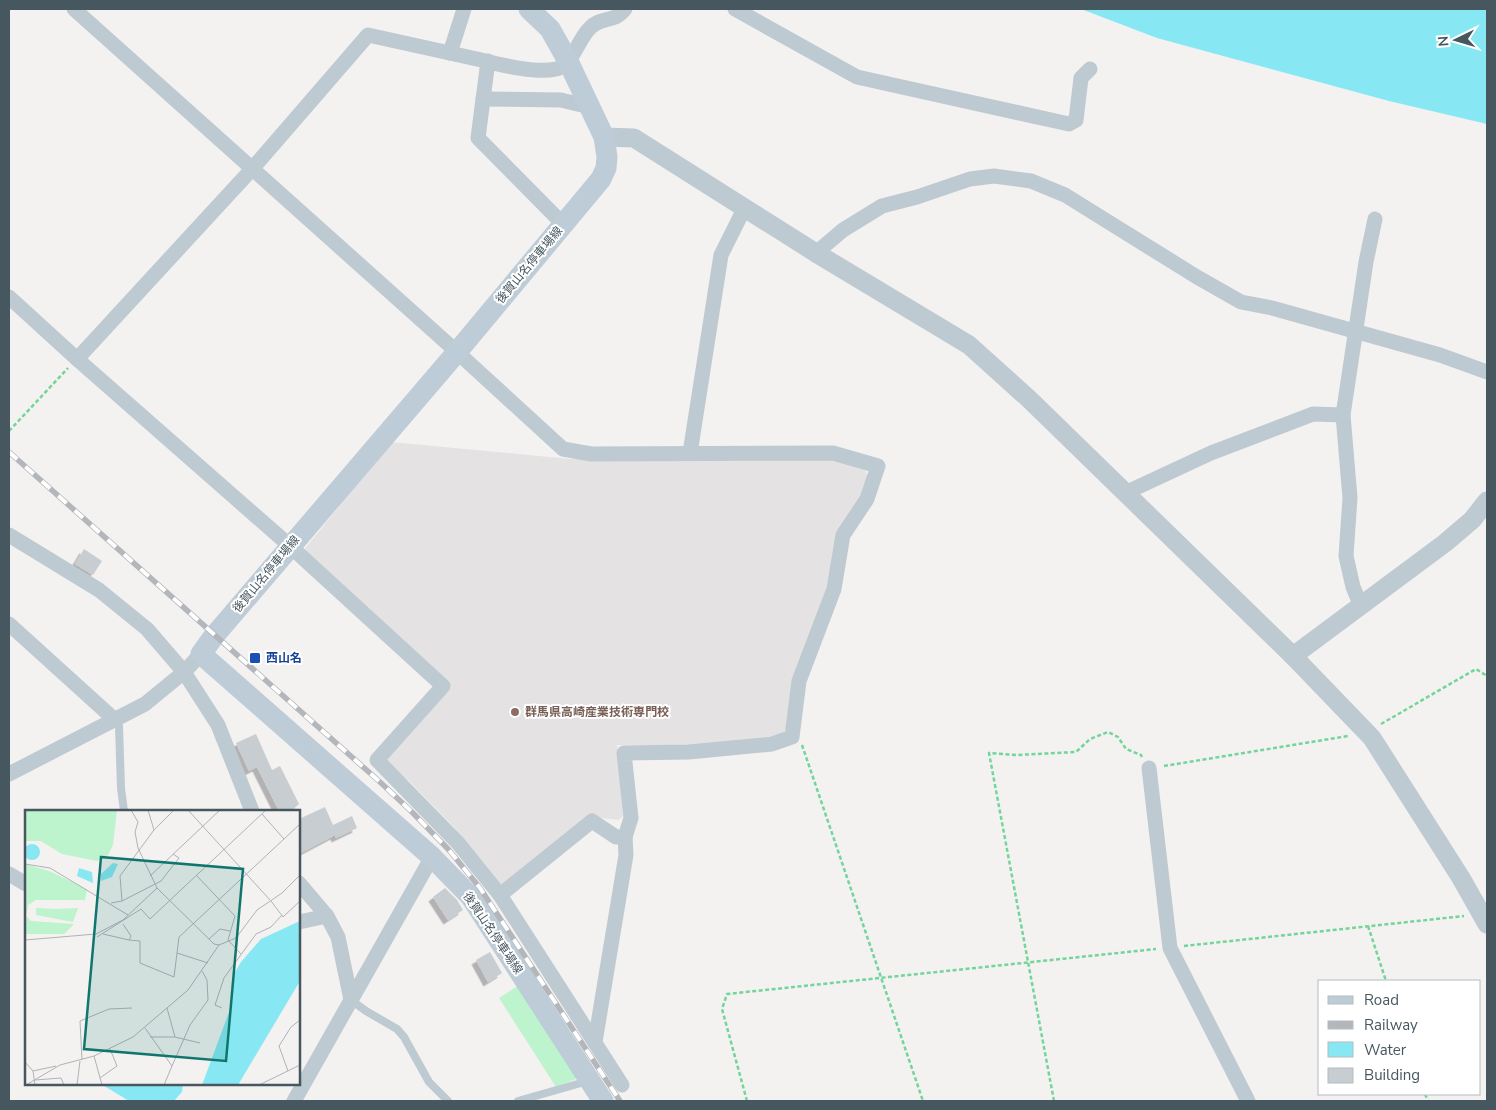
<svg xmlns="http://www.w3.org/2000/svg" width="1496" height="1110" font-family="'Nunito Sans','Noto Sans JP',sans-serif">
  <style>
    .education { fill: #e5e2e3 }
    .green { fill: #bdf3cd }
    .water { fill: #87e8f4 }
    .building { fill: #c8cdd1; filter: url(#shadow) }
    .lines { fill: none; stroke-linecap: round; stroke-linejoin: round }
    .path { stroke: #72d59a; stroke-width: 2.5; stroke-dasharray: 4 2.5; stroke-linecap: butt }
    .service { stroke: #becad1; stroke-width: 8 }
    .minor { stroke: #becad1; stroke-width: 15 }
    .tertiary { stroke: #becad1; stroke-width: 19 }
    .secondary { stroke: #bdccd6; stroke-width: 21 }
    .rail-casing { stroke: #b3b7bc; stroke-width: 5.5 }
    .rail { stroke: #fff; stroke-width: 4; stroke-dasharray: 11; stroke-linecap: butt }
    .transit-dot { fill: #1a4fb4; stroke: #fff; stroke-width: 2 }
    .education-dot { fill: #8d6e63; stroke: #fff; stroke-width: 2 }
    .labels { text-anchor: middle; stroke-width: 4; stroke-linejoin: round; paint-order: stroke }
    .street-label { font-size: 12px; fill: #475760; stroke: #fff }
    .transit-label { font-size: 12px; font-weight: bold; fill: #164399; stroke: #fff; text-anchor: start }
    .education-label { font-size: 12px; font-weight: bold; fill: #785e54; stroke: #fff; text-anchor: start }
    .inset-road { fill: none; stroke: #afb3b7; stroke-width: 1 }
    .view { fill: #0f766e; fill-opacity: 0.15; stroke: #0f766e; stroke-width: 2.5 }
    .inset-edge { fill: none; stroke: #475760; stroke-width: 2.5 }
  </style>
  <defs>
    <filter id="shadow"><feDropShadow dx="-4.5" dy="4.5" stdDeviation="0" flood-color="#0004"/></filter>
  </defs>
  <rect width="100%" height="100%" fill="#f4f1f1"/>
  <polygon class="education" points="391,442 570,459 830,458 865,470 868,477 832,570 813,629 787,729 781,735 684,746 617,745 623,816 619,820 593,817 504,884 499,884 452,825 409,781 386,763 385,757 449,686 303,551"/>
  <polygon class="green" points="521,984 581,1077 556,1087 499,998"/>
  <g class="water">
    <polygon points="1081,9 1487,9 1487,124 1389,101 1157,38"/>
    <polygon points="101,1084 183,1084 182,1092 174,1101 129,1101"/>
  </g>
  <g class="building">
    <polygon points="84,549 102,561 93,575 75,564"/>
    <polygon points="256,734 272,770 280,766 299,804 291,811 279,811 257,767 249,771 236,743"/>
    <polygon points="325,807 333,825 352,816 357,828 336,838 335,835 299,854 299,819"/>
    <polygon points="445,888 457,900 463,910 448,920 433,897"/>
    <polygon points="490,952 502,973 488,982 476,960"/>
  </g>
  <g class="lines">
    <g class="path">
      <polyline points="9,431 68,368"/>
      <polyline points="1381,724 1476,669 1487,676"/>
      <polyline points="802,745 923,1101"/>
      <polyline points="1164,766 1348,736"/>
      <polyline points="1368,926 1386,981"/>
      <polyline points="1184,946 1464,916"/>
      <polyline points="1425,1094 1428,1101"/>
      <polyline points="747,1101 722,1009 727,994 1156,949"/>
      <polyline points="1054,1101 989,753 1017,755 1076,752 1090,739 1108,732 1118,737 1126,749 1141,755 1142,757"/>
    </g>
    <g class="service">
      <polyline points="115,720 119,726 121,788 124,811"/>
      <polyline points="351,1000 366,1011 397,1029 404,1037 429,1082 448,1101"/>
      <polyline points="518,1101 588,1081"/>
    </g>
    <g class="minor">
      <polyline points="74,9 457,352 563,449 591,454 833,453 878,466 867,499 843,535 834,589 799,681 792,737 772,744 689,752 624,753 631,818 625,837 616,837 592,821 500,895"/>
      <polyline points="735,9 857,77 1069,124 1076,120 1081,78 1090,69"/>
      <polyline points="450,53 464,9"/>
      <polyline points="488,61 478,138 563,224"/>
      <polyline points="483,99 561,100 590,107"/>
      <polyline points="816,253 843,230 882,206 917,197 970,179 994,176 1031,181 1065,195 1197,277 1241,302 1272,308 1440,355 1487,372"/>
      <polyline points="9,297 77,359 290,546 443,686 377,760 458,843 500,895 622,1085"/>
      <path d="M77 359 252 169 368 35C404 43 440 51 477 59 498 64 535 74 556 69 573 65 578 39 590 28 601 16 615 23 625 9"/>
      <polyline points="690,453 721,255 745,207"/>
      <polyline points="1125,493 1211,453 1313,414 1343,415"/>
      <polyline points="9,535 99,590 147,629 184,672 218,725 252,811"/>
      <polyline points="1361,606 1353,587 1346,556 1350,498 1343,415 1366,262 1375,219"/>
      <polyline points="9,624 115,720"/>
      <polyline points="1149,768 1170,948 1248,1101"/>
      <polyline points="9,774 145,704 184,672 201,654"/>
      <polyline points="9,874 26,884"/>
      <polyline points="299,883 327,916"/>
      <polyline points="299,922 327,916 338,937 351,1000"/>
      <polyline points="595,1042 626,855 625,837"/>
      <polyline points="294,1101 432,857"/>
    </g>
    <g class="tertiary">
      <polyline points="604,137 634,138 816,253 969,345 1029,399 1293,656 1372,738 1461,878 1487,924"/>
      <polyline points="1293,656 1445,543 1472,520 1487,501"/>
    </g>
    <polyline class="secondary" points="529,9 550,29 568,61 604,137 607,157 606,168 601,179 457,352 214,636 201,654 432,857 471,897 603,1101"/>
    <g class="rail-casing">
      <polyline id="rail" points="9,452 380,782 412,812 449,850 480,888 620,1101"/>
    </g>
    <use href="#rail" class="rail"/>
  </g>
  <rect class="transit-dot" x="249" y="652" width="12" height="12" rx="2.5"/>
  <circle class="education-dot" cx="515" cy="712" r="5"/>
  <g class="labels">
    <g class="street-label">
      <text transform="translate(529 265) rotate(-50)" y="4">後賀山名停車場線</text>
      <text transform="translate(266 574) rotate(-50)" y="4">後賀山名停車場線</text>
      <text transform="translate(493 933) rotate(56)" y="4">後賀山名停車場線</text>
    </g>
    <g class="transit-label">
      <text x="266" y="662">西山名</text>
    </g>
    <g class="education-label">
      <text x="525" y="716">群馬県高崎産業技術専門校</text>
    </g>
  </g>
  <g transform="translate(25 810)">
    <rect width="275" height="275" fill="#f4f1f1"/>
    <path d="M0 0H92L88 35 83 45 72 51 37 44 16 31H0ZM0 54 24 61 62 79 60 90H11L3 95 1 106 6 111 49 114 39 124H0ZM11 98 31 99 53 98 48 112 11 105Z" fill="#bdf3cd"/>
    <path d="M-1 42a8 8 0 1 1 16 0a8 8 0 1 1-16 0ZM88 53 93 54 87 67 76 71V64ZM54 58 67 62 68 73 52 66ZM275 111V171L213 275H177L207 194 209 164 216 152 236 129Z" fill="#87e8f4"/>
    <path class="inset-road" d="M106 0 113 12 110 22 113 38 132 78M123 0 129 20M163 0 245 90M237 4 259 29M0 54 25 58 103 105M171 65 210 106 203 130 216 144M125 66 195 0M97 91 136 71 154 48 148 44M246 91 258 107 275 91M86 93 97 91 95 66 129 20 149 0M98 114 106 126 104 130 115 131V153L149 167 154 127 275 14M78 124 104 130M72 127 116 99 125 109 241 0M184 129 195 119 205 121M0 130 71 124 98 110 132 78 189 134 194 135 211 128 232 100 257 83 275 65M152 143 183 153M142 198 150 227M197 198 190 195 199 168 231 124 246 117 257 105M120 218 147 256 139 275M125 227H150L175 233M69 246 77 275M57 250 55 211 84 199 107 198M0 252 8 261 10 275M147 256 165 215 183 190 182 170 177 161M8 261 31 256M263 261 254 236 266 217 275 210M75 268 92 256 85 239M10 270 36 268 39 275M1 275 35 255 69 246 108 227 163 180 194 135M52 275 55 251M234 275 275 255"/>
    <path class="view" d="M76 47 218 59 201 251 59 239Z"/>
    <rect width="275" height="275" class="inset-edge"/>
  </g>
  <rect width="1496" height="1110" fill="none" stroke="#475760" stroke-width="20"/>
  <rect x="1318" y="980" width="162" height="115" fill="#ffffff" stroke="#b5bcbf"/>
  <rect x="1328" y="996" width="25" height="8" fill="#bdccd6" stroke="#b5bcbf"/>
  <text x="1364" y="1005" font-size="15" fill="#475760">Road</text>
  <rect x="1328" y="1021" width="25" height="8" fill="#b3b7bc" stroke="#b5bcbf"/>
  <text x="1364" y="1030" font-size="15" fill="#475760">Railway</text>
  <rect x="1328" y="1042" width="25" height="15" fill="#87e8f4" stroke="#b5bcbf"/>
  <text x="1364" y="1055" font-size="15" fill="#475760">Water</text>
  <rect x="1328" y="1068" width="25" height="15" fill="#c8cdd1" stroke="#b5bcbf"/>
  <text x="1364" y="1080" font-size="15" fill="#475760">Building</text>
  <g transform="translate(1456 40) rotate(265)" stroke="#ffffff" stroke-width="4" paint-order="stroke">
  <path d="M0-4L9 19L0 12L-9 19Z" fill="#475760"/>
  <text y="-8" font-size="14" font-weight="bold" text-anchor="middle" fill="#475760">N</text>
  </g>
</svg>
